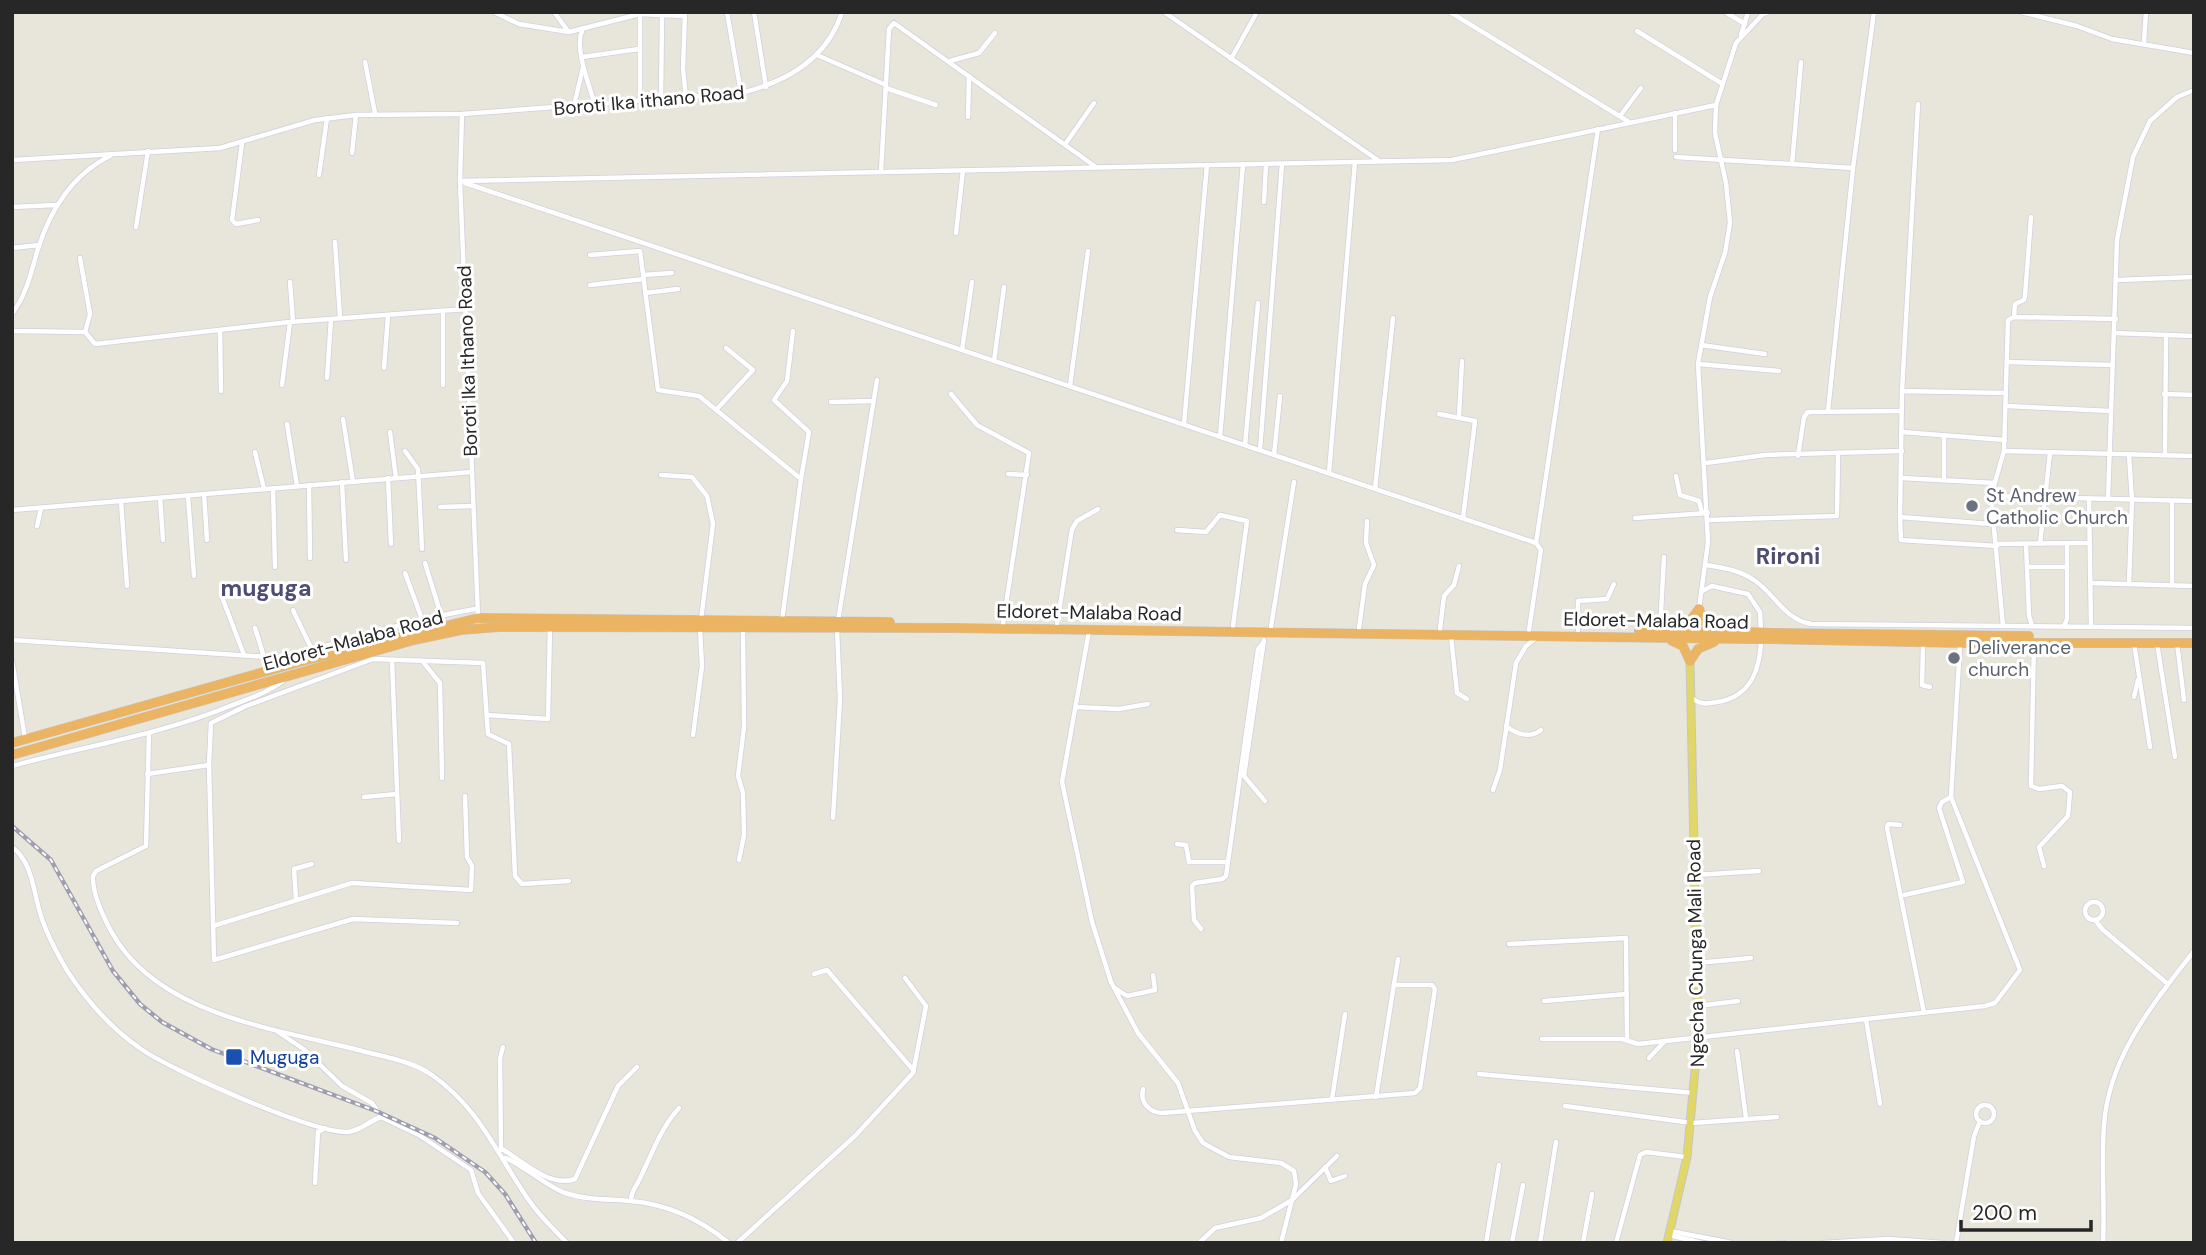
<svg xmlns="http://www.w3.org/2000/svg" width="2206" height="1255" font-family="'DM Sans',sans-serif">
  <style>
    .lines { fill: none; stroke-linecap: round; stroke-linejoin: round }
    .street-casing { stroke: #d0d0df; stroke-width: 6 }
    .primary-casing { stroke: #c7c7c7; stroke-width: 9 }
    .highway-casing { stroke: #c7c7c7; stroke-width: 10 }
    .street { stroke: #fff; stroke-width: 4.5 }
    .primary { stroke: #e0d768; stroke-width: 7 }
    .highway { stroke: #ebb462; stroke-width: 9 }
    .rail-casing { stroke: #9e9eb0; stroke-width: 4.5 }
    .rail { stroke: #fff; stroke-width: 2; stroke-dasharray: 5; stroke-linecap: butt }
    .highway-bridge-casing { stroke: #c7c7c7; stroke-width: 10; stroke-linecap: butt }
    .highway-bridge { stroke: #ebb462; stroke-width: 9 }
    .worship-dot { fill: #6b7280; stroke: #fff; stroke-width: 2.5 }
    .transit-dot { fill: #1a4fb4; stroke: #fff; stroke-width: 2.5 }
    .labels { text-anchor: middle; stroke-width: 6; stroke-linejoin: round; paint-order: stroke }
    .street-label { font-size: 19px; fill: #272727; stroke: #fff }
    .worship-label { font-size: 19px; fill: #5b616d; stroke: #fff; text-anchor: start }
    .transit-label { font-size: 19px; fill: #164399; stroke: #fff; text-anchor: start }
    .quarter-label { font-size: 23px; font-weight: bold; fill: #4d4e72; stroke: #fff }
  </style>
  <rect width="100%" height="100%" fill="#e8e5da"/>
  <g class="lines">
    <g class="street-casing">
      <g id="street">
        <polyline points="494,12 519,24 569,32 640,14 684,16"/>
        <polyline points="554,12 568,31"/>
        <polyline points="685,12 683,69 686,98"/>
        <polyline points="727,12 741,93"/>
        <polyline points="754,12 766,87"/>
        <polyline points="1164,12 1379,161"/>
        <polyline points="1450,12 1629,122"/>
        <polyline points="1725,12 1745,24"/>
        <polyline points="2021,12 2077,26 2112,39 2194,53"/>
        <path d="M582 31C574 48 590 87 595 105"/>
        <polyline points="1637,31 1721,83"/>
        <polyline points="1741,35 1748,12"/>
        <polyline points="2144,42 2146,12"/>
        <polyline points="817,55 886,85"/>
        <polyline points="582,57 639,49"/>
        <polyline points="1231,59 1257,12"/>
        <polyline points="950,61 979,53 995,33"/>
        <polyline points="365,62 375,113"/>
        <polyline points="886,88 936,105"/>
        <polyline points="661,99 662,16"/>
        <polyline points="640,100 640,13"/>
        <polyline points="574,106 583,67"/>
        <polyline points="462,114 460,181 478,616"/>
        <polyline points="1620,116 1641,88"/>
        <polyline points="968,117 969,76"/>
        <polyline points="242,143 232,220 236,224 258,220"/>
        <polyline points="1066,143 1094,103"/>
        <polyline points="1675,150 1675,113"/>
        <polyline points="352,153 356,115"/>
        <polyline points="1676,157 1853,168"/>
        <path d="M12 160 220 148 315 120 356 115 462 114 741 93C786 82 827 60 842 12"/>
        <polyline points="1792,164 1801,62"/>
        <polyline points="881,172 889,29 894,23 1096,167"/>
        <polyline points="319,175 327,118"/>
        <polyline points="460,181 1452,160 1716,105"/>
        <polyline points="465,183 1536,543"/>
        <polyline points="1264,202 1266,164"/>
        <polyline points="12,207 56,205"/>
        <polyline points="136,227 148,151"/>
        <polyline points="956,233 963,170"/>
        <polyline points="335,242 340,318"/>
        <polyline points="12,248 39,245"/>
        <polyline points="590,255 640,251 658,390 699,396 801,479 782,620"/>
        <polyline points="80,258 90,314 85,332"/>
        <polyline points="643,275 672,273"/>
        <polyline points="2118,280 2194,277"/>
        <polyline points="290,282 293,322"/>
        <polyline points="590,285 644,279"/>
        <polyline points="645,293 678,289"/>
        <polyline points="443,311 443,385"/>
        <path d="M12 314C27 294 31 272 38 249 50 210 73 174 110 156"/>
        <polyline points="2014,317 2015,304 2024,300 2025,296 2031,217"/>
        <polyline points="220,330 221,391"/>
        <polyline points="12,331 85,332"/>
        <polyline points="793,331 787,381 774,400 809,432 801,479"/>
        <polyline points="85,332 95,344 290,322 466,309"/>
        <polyline points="2114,333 2194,336"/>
        <polyline points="1701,345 1765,354"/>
        <polyline points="962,350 972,282"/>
        <polyline points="994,361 1004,287"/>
        <polyline points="2007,362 2112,365"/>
        <polyline points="1698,364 1779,371"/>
        <polyline points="384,368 388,315"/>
        <polyline points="327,378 331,319"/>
        <polyline points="282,385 290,322"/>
        <polyline points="1070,386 1088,251"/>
        <polyline points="1902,391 1918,104"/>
        <polyline points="951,394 977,425 1029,453 1003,624"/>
        <polyline points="2164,394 2194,395"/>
        <polyline points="831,402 874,401"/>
        <polyline points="2006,406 2111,411"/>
        <polyline points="716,410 753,370 726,348"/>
        <polyline points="1828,411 1853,168 1874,12"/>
        <polyline points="1439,414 1475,421 1463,518"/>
        <polyline points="1459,416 1462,361"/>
        <polyline points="343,419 353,482"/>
        <polyline points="287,424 297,486"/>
        <polyline points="1184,424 1207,165"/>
        <polyline points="390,432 396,478"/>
        <polyline points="1902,432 2005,440"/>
        <polyline points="1944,435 1944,479"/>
        <polyline points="1220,437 1243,164"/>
        <polyline points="1245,445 1258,303"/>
        <polyline points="1260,450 1282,164"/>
        <polyline points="405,451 418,469 422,549"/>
        <polyline points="2004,451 2194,456"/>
        <polyline points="255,452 264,489"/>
        <polyline points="2165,454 2166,335"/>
        <polyline points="1274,455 1280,396"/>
        <polyline points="2129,455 2132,500 2129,584"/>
        <polyline points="1798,456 1804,417 1808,412 1902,411"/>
        <polyline points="1706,463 1765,455 1902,451"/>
        <polyline points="1329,473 1355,162"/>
        <polyline points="1008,474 1027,475"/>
        <polyline points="661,475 692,477 707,496 713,524 701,620"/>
        <polyline points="1676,476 1680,495 1699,501 1702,513"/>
        <polyline points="388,478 391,544"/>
        <polyline points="1901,478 1995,483"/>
        <polyline points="342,482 346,560"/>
        <polyline points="309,485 310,558"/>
        <polyline points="273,488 275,567"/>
        <polyline points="1375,489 1393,318"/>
        <polyline points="204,494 207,540"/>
        <polyline points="188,496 194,576"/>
        <polyline points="1991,496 2194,501"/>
        <polyline points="160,498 163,540"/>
        <polyline points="2108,499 2117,240 2133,157 2150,121 2177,97 2194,90"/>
        <polyline points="2089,500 2091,627"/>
        <polyline points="121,501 127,586"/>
        <polyline points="440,507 473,506"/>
        <polyline points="12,510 472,472"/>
        <polyline points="1900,517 1901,540 1997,546"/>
        <polyline points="1635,518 1708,513"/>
        <polyline points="1708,520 1837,516 1838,455"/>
        <polyline points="1991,524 1900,517 1902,391 2006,393"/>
        <polyline points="37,526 41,508"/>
        <polyline points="1177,530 1206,532 1220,515 1247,521 1233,626"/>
        <polyline points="1997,544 2089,543"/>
        <polyline points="2026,544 2029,615 2032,626"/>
        <polyline points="2040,544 2050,453"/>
        <polyline points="425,563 441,615"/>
        <path d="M1706 565C1724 568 1739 570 1754 580 1775 594 1784 619 1811 624L2194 628"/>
        <polyline points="2027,567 2067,567"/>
        <polyline points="405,573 422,619"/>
        <polyline points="2090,583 2194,586"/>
        <polyline points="2172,585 2172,501"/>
        <polyline points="1702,591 1712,586 1748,594 1760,612 1761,631"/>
        <polyline points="222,597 244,655"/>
        <polyline points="1699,609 1708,542 1698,364 1710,297 1725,253 1730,223 1726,183 1715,133 1716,105 1736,43 1763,14 1769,12"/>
        <polyline points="293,610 312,650"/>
        <polyline points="838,621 877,380"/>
        <polyline points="1057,624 1072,529 1077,521 1098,509"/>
        <polyline points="2003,626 1991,496 2004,451 2008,320 2014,317 2116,319"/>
        <polyline points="2064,626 2067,619 2067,544"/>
        <polyline points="1271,627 1294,482"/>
        <polyline points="255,628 264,657"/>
        <polyline points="1359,628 1365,584 1374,565 1366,543 1367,521"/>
        <polyline points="1440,629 1444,596 1454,585 1459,566"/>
        <polyline points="1529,630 1541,550 1536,543 1598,129"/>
        <polyline points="1578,630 1578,601 1607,599 1614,584"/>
        <polyline points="1660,630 1664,557"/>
        <polyline points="1089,631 1062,782 1092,922 1111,982 1138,1033 1178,1083 1195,1131 1203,1143 1229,1157 1281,1163 1294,1171 1296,1184 1281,1243"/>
        <polyline points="1451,636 1457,693 1467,699"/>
        <polyline points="12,640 283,658 422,619 475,609"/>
        <polyline points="1264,640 1244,776 1265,801"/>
        <polyline points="2034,642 2031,786 2039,789 2062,786 2070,792 2068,816 2039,847 2044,866"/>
        <polyline points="2134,643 2150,747"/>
        <polyline points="2157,643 2175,757"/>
        <polyline points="2177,643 2184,700"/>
        <polyline points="1923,645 1922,685 1930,687"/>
        <polyline points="12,660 25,738"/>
        <polyline points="392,660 399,841"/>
        <polyline points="423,662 440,683 442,778"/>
        <path d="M1691 697C1699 705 1707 704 1717 702 1751 697 1760 670 1761 640"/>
        <polyline points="2134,697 2138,680"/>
        <polyline points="1075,707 1119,709 1148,704"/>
        <polyline points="487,715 548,719 550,627"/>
        <path d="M1506 726C1516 734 1530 739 1541 730"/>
        <path d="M149 734 146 846 96 871 93 876C92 893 103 916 111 931 157 1016 278 1029 362 1051 385 1057 412 1061 432 1075 481 1110 496 1153 528 1199 539 1216 553 1228 567 1243"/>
        <polyline points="693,735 702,666 700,629"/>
        <path d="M12 766C85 746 159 735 230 706 248 699 267 693 283 681"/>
        <polyline points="147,774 209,765"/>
        <polyline points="1493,790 1500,770 1516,663 1526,646 1536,638"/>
        <polyline points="364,797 397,794"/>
        <polyline points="833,818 840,699 837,629"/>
        <polyline points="1900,825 1888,824 1887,828 1924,1013"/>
        <polyline points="1177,844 1186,845 1189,862 1228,862"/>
        <path d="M12 847C34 863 33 895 42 919 48 937 58 955 68 972 87 1001 112 1029 141 1049 171 1070 314 1134 348 1132 362 1130 369 1121 381 1117L419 1135 471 1170 478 1193 514 1243"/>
        <polyline points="739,860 744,835 743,793 738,776 744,727 743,629"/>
        <polyline points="1695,875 1759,871"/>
        <polyline points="1904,895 1963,882 1939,808 1942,802 1951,797"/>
        <polyline points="296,900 294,869 312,864"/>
        <circle cx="2094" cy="911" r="9"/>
        <polyline points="2095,920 2103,930 2168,984"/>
        <polyline points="457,923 353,919 214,960 209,765 211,723 246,706 373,659 483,663 488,734 509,744 515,876 522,884 569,881"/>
        <polyline points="213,926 352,883 471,890 472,866 467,857 465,796"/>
        <polyline points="1201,929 1194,920 1192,886 1195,883 1222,879 1226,876 1258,649 1264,642"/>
        <polyline points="1509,944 1626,938 1627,1040"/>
        <polyline points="1697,963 1751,958"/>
        <polyline points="814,974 827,970 914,1071"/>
        <polyline points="1115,988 1127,996 1155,990 1153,975"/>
        <polyline points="1544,1001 1627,994"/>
        <polyline points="1698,1006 1738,1001"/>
        <polyline points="1866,1019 1880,1104"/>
        <polyline points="278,1032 305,1050 342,1086 372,1103 381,1116"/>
        <polyline points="1542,1039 1622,1039 1638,1044 1985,1006 1995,1003 2020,970 1951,797 1960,644"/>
        <polyline points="1737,1051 1746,1118"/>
        <polyline points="1649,1058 1665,1041"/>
        <polyline points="1479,1074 1694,1093"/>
        <path d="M1143 1089C1140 1103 1149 1112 1162 1113L1415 1093 1420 1088 1435 989 1432 985H1394"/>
        <polyline points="1376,1097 1398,959"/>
        <polyline points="1332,1099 1345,1014"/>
        <circle cx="1985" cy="1114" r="9"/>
        <polyline points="1565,1106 1692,1123 1777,1117"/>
        <path d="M502 1149C523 1161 549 1188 575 1179L618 1086 637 1067"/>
        <polyline points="501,1150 500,1058 503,1047"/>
        <path d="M505 1158C514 1159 549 1188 565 1193 586 1200 608 1199 630 1201 667 1204 700 1219 729 1243"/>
        <polyline points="1325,1167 1331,1181 1345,1176"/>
        <polyline points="315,1183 318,1132 325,1128"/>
        <path d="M631 1201C631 1189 637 1187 641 1176 653 1152 660 1129 679 1108"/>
        <polyline points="1670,1231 1732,1243"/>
        <polyline points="1669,1235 1702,1243"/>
        <polyline points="737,1243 855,1136 913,1073 926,1006 905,978"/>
        <polyline points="1199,1243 1215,1228 1261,1218 1292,1200 1337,1156"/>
        <polyline points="1486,1243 1499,1165"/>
        <polyline points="1512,1243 1523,1185"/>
        <polyline points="1540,1243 1556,1142"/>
        <polyline points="1583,1243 1592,1194"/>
        <polyline points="1616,1243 1640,1155 1646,1152 1686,1157"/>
        <polyline points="1779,1243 1784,1243"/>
        <polyline points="1823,1243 1888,1239 1943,1243"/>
        <polyline points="1956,1243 1974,1136 1980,1121"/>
        <path d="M2103 1243C2105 1203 2101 1164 2104 1125 2109 1056 2153 1004 2194 951"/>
      </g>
    </g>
    <g class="primary-casing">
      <polyline id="primary" points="1667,1243 1687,1157 1698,1037 1690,661"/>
    </g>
    <g class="highway-casing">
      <g id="highway">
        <polyline points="1699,609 1705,623 1718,629"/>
        <polyline points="1672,629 1690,621 1699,609"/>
        <polyline points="1639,631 1749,632"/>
        <polyline points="1772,633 2029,636"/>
        <polyline points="1771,639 1960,643 2194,643"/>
        <polyline points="1672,641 1683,646 1690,661"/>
        <polyline points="1690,661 1698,649 1714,642"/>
        <polyline points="12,743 299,662 478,618 890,622"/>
        <polyline points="12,755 414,640 461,630 499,627 954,628 1748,639"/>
      </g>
    </g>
    <use href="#street" class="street"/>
    <use href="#primary" class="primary"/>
    <use href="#highway" class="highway"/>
    <g class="rail-casing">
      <polyline id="rail" points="12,826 51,860 113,971 140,1004 162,1022 211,1049 376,1111 435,1138 485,1172 505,1194 536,1243"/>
    </g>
    <use href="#rail" class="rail"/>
    <g class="highway-bridge-casing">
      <g id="highway-bridge">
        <polyline points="1749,632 1772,633"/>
        <polyline points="1748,639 1771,639"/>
      </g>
    </g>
    <use href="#highway-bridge" class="highway-bridge"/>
  </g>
  <g class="worship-dot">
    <circle cx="1972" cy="506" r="7"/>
    <circle cx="1954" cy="658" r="7"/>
  </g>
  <rect class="transit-dot" x="225" y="1048" width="18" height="18" rx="3.5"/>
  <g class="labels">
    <g class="street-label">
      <text transform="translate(649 100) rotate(-5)" y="7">Boroti Ika ithano Road</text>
      <text transform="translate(467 361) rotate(-92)" y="7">Boroti Ika Ithano Road</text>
      <text transform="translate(1089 612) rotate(1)" y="7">Eldoret-Malaba Road</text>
      <text transform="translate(1656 620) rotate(1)" y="7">Eldoret-Malaba Road</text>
      <text transform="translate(353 640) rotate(-15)" y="7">Eldoret-Malaba Road</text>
      <text transform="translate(1695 953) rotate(-91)" y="7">Ngecha Chunga Mali Road</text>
    </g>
    <g class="worship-label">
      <text x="1986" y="502">St Andrew<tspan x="1986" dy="22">Catholic Church</tspan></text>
      <text x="1968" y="654">Deliverance<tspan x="1968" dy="22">church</tspan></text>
    </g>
    <g class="transit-label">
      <text x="250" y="1064">Muguga</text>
    </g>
    <g class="quarter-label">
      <text x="1788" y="564">Rironi</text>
      <text x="266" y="596">muguga</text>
    </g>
  </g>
  <rect width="2206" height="1255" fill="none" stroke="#272727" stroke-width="28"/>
  <path d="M1961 1220v10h130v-10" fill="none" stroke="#272727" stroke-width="3.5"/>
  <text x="1972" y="1220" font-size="21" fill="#272727" stroke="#ffffff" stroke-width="5" paint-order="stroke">200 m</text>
</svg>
